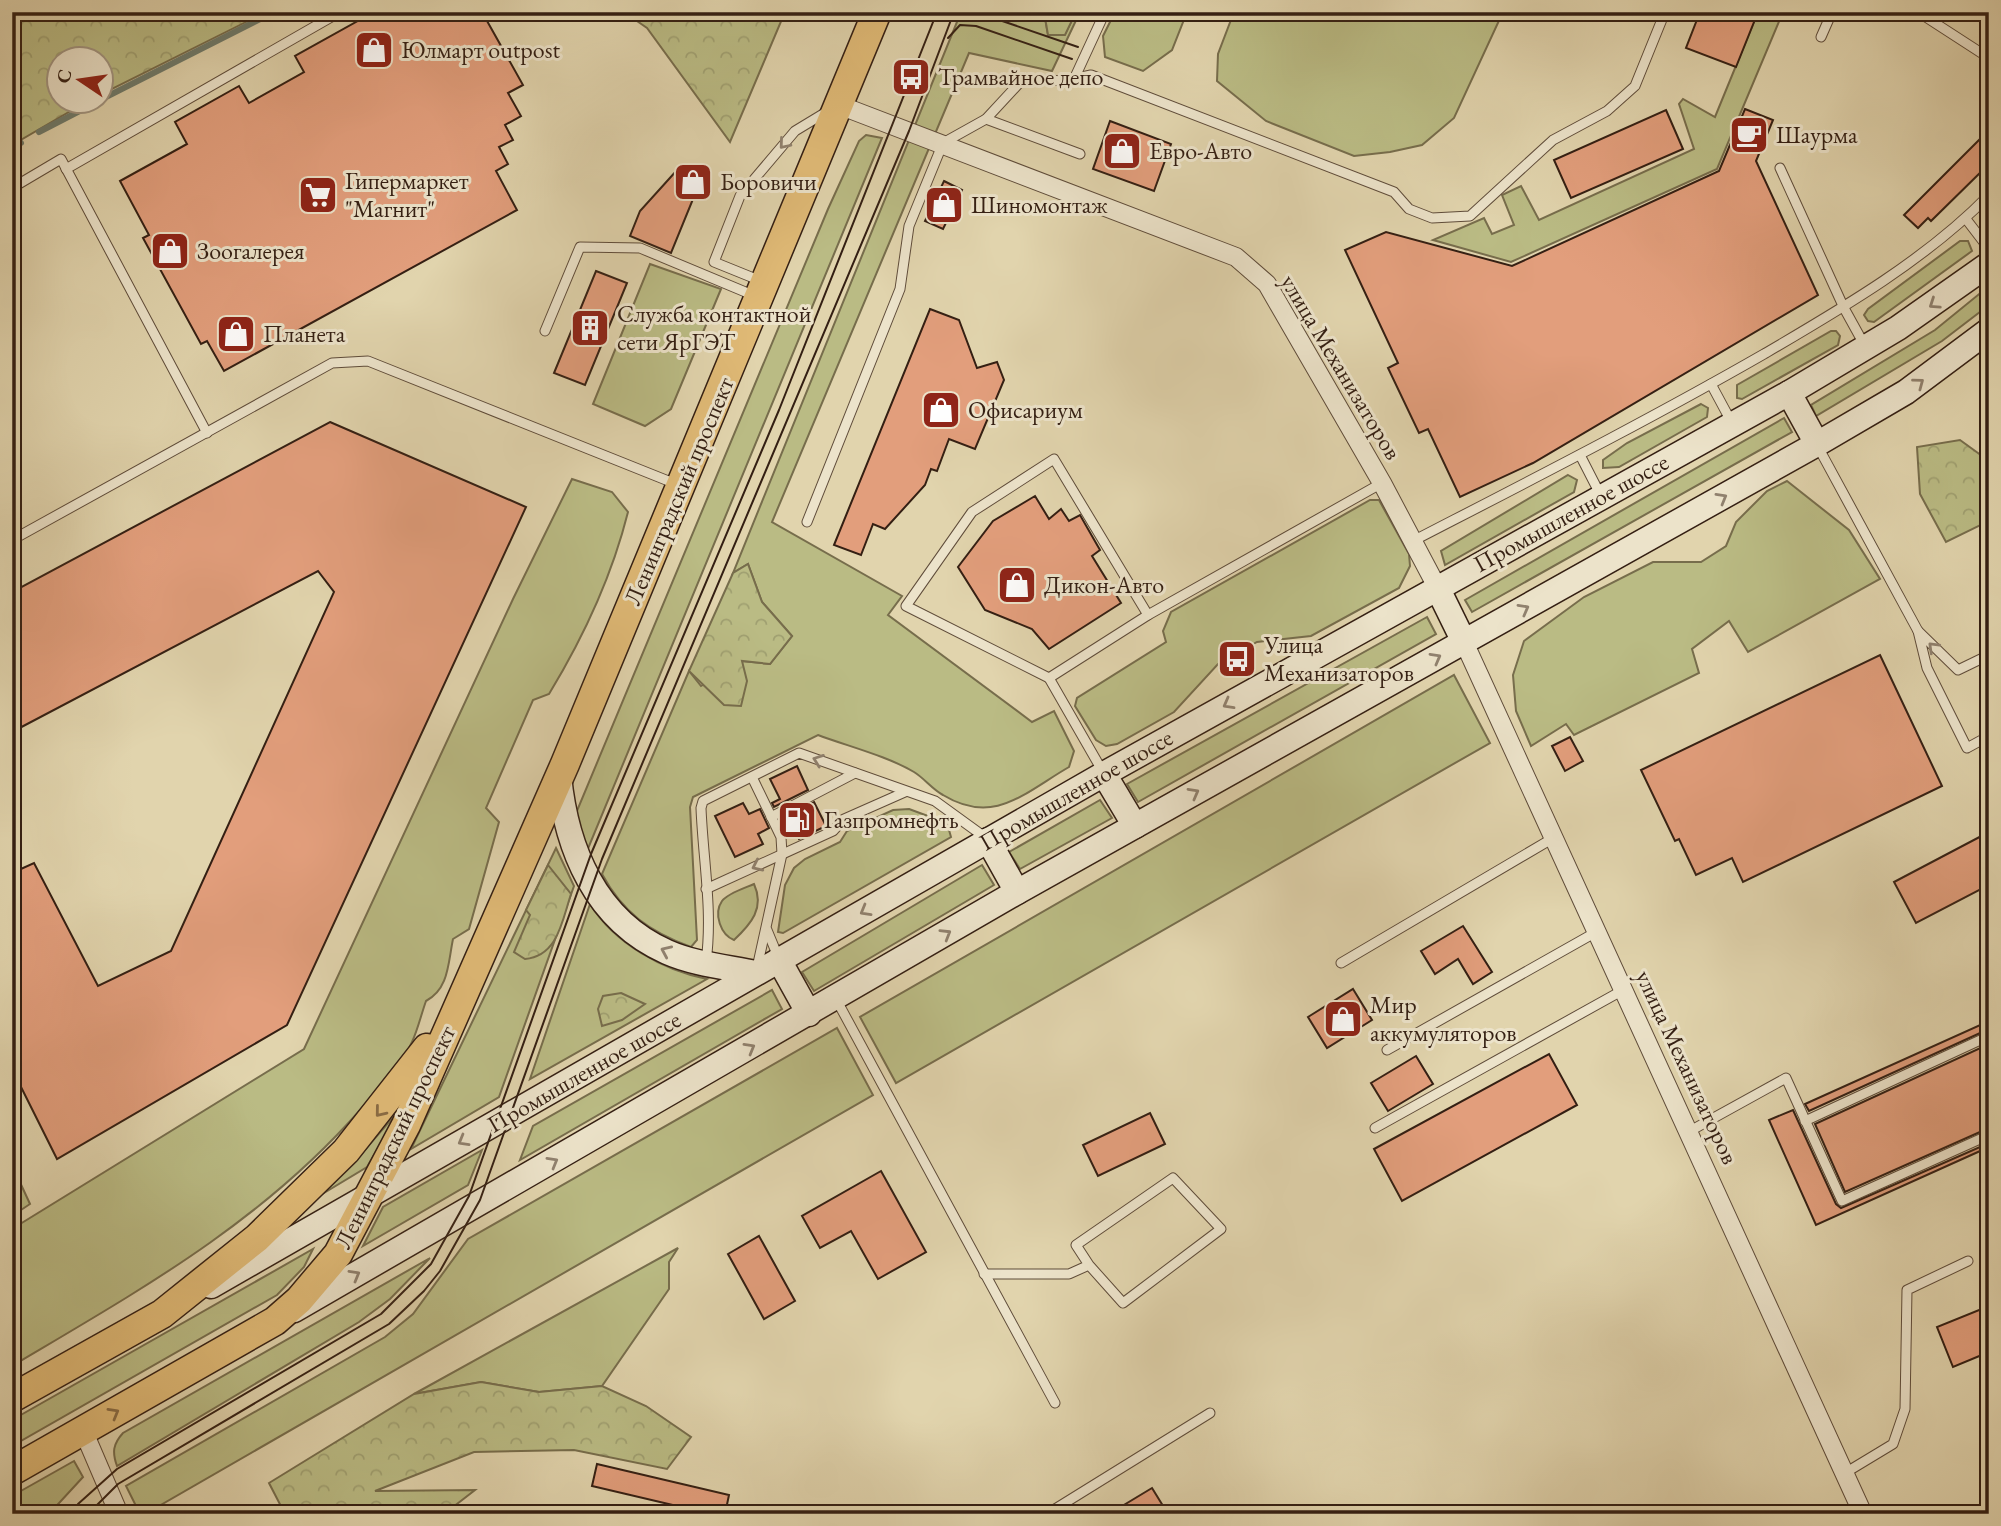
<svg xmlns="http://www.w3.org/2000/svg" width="2001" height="1526" font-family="'EB Garamond',serif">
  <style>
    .grass { fill: #babb84; stroke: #776d4c; stroke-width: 2 }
    .forest { fill: url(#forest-crowns); stroke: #776d4c; stroke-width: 2 }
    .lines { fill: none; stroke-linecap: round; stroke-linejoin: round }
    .stream { stroke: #6e7b6c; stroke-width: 6 }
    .building { fill: #e29e7c; stroke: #341f13; stroke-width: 2 }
    .service-casing { stroke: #5f4c3a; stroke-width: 11 }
    .minor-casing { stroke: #5f4c3a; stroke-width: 20 }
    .secondary-casing { stroke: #341f13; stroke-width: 27 }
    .primary-casing { stroke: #341f13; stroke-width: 31 }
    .service { stroke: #ece3ca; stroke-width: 9 }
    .minor { stroke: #ece3ca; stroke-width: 18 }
    .secondary { stroke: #ece3ca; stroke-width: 24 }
    .primary { stroke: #e0ba76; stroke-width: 28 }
    .tram { stroke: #341f13; stroke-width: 2 }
    .oneway { stroke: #90816e }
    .oneway2 { stroke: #8a6c44 }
    .labels { text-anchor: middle; stroke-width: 6; stroke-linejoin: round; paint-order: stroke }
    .poi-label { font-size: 24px; fill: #341f13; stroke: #ece3ca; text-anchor: start }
    .street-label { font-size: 24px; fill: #341f13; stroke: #ece3ca }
  </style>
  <defs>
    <pattern id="forest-crowns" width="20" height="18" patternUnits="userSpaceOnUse" patternTransform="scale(1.75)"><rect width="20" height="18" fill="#babb84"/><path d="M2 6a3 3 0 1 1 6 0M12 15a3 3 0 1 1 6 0" fill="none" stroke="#a0a071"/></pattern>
  </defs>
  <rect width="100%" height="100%" fill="#e1d4ad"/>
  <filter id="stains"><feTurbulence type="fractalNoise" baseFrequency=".00286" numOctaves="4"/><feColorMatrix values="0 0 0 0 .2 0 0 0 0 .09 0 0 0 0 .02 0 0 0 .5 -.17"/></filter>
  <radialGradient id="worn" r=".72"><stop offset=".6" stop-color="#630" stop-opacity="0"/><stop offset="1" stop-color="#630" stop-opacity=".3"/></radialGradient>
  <g class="grass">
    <path d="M961 12H1044L1048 35 1065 34 1076 12H1080L1052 71 969 53 772 522 902 596 888 615 1032 722 1054 711 1074 751 1069 767C1024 793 994 826 943 795 932 789 924 778 914 772 887 756 847 746 818 735L693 797 690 807 697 940 691 947C650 932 623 913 602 874L689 671 701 686 742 661 770 664 792 636 762 602 748 564 733 573Z"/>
    <polygon points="1115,12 1187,12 1172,50 1143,71 1105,57 1103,36"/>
    <polygon points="1234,12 1503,12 1454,118 1422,145 1390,152 1354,156 1266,121 1217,81 1218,54"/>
    <polygon points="1758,12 1783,12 1717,169 1511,262 1433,240 1484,218 1492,234 1514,225 1502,195 1521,186 1539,220 1694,149 1679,104 1683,99 1715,117"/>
    <polygon points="866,135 882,138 587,851 574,818 828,209 859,141"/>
    <polygon points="1960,241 1968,241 1972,251 1874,322 1868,321 1864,315 1868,309"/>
    <polygon points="650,264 721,289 671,409 645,426 593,404"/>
    <polygon points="1989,286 1989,305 1942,341 1816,416 1811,405 1935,330"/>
    <polygon points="1831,331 1836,331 1840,336 1838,345 1742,399 1737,398 1737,385"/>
    <polygon points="1701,404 1708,408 1707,417 1619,467 1603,468 1603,460 1627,443"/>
    <polygon points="1784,418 1792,432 1472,612 1465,600"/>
    <polygon points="1568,475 1577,480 1574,492 1445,565 1441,551"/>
    <path d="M572 479 612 492 628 512C612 576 583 638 549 694L533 700 486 808 499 822 469 929 453 939C448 963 449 989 426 1001 421 1015 418 1029 412 1042 402 1065 378 1090 361 1109 261 1223 140 1290 12 1366V1229L304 1049 513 599Z"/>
    <polygon points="1787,481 1849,530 1880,579 1748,652 1729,621 1692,649 1699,673 1574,735 1566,724 1531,746 1516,711 1513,675 1524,641 1584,597 1653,562 1701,562 1726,546 1736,522 1767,491"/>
    <polygon points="1370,500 1379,500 1409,554 1410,566 1399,588 1311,636 1257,642 1218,664 1174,712 1117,744 1106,746 1096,740 1075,706 1077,698 1166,642 1163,631 1171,612"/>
    <polygon points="1427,617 1436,634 1138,802 1127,784"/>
    <polygon points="1454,675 1490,743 896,1083 860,1017"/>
    <polygon points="1100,800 1112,818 1020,869 1009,852"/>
    <polygon points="909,809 947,823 951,837 783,933 778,932 785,885 794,868 805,859 840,842 847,831 893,810"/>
    <polygon points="556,848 574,886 499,1097 411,1149"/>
    <polygon points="982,865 994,885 814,991 802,972"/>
    <path d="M754 884C765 908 751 924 734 940 721 935 713 914 722 901 728 893 745 888 754 884Z"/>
    <path d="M590 904C615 944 663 970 707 979L530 1079Z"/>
    <polygon points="772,990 782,1009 520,1160 533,1126"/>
    <polygon points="837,1028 873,1095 145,1514 140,1514 126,1486 385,1337 413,1314 468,1239"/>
    <polygon points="402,1107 367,1167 319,1196 356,1160"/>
    <polygon points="482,1150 468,1185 363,1246 383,1207"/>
    <polygon points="678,1248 669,1262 669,1289 602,1386 539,1392 481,1382 414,1394"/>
    <polygon points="313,1249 304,1267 277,1295 12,1446 12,1420"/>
    <path d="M430 1258 390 1299 359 1322 117 1466C112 1452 113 1444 123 1433Z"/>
    <polygon points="74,1461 83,1477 49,1514 12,1514 12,1496"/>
  </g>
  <g class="forest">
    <polygon points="12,12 266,12 102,94 102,60 60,60 60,102 86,102 12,145"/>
    <polygon points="624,12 785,12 730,142 647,28"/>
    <polygon points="1044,12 1076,12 1065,35 1048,35"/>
    <polygon points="1960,440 1989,461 1989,521 1946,542 1920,494 1917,447"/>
    <polygon points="748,564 762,602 792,636 770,664 742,661 747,681 741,706 724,705 689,671 733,573"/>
    <path d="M548 865 571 894C562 921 558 956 525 959L514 952 530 915 526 910Z"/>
    <polygon points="621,993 645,1004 622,1020 602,1026 598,1009 603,996"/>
    <polygon points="12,1165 30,1204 12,1216"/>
    <polygon points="481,1382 539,1392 602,1386 646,1406 691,1437 667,1469 574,1450 474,1452 375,1491 475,1490 444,1514 285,1514 269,1483 414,1394"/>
  </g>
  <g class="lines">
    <g class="stream">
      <polyline points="102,99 274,12"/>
      <polyline points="39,132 97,102"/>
      <polyline points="12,148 21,143"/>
    </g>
  </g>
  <g class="building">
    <polygon points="374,12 482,12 523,85 508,93 521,116 505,125 513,140 499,147 508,164 496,171 517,210 224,371 207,341 201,344 143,238 149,235 120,181 187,144 175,122 239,86 249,103 304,72 295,56"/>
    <polygon points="1700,12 1758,12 1736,67 1686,48"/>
    <polygon points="1745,109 1773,120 1756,161 1818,295 1533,463 1460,497 1428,429 1419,433 1388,368 1398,363 1345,250 1386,232 1512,266 1719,171"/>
    <polygon points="1666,110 1683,149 1571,198 1554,160"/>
    <polygon points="1110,121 1171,144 1154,191 1093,169"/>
    <polygon points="1989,130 1989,164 1931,221 1928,218 1918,228 1904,215"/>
    <polygon points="678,169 702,177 671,253 630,236 640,211"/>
    <polygon points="944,181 962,190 943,229 925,221"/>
    <polygon points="596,271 627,283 585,385 554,373"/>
    <polygon points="930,309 959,320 977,368 997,362 1004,380 975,449 949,439 937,471 931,469 925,485 885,529 873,524 861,555 834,545"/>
    <polygon points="330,422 526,507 287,1025 57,1159 12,1069 12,873 34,863 98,986 171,951 334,592 318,571 12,732 12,592"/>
    <polygon points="1035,496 1049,519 1061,509 1069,521 1080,515 1100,550 1092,556 1121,603 1049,649 1032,629 985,610 958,567 993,521"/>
    <polygon points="1880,655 1942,786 1743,882 1732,858 1696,875 1679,839 1675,841 1641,770"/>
    <polygon points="1570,737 1583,761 1565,771 1552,746"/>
    <polygon points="797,766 808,790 774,807 772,803 780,799 770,779"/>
    <polygon points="814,802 826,826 799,839 790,818 781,820"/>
    <polygon points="743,803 749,814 760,809 769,828 758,834 763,844 735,857 715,816"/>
    <polygon points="1989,832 1989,885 1916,923 1894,882"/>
    <polygon points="1463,926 1492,972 1473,984 1458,959 1435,974 1421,951"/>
    <polygon points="1353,989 1372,1020 1327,1048 1308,1017"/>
    <polygon points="1989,1021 1989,1029 1809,1111 1805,1104"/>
    <polygon points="1989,1044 1989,1128 1845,1192 1815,1124"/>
    <polygon points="1549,1054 1577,1105 1402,1201 1374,1149"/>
    <polygon points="1416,1056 1433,1084 1388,1111 1371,1083"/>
    <polygon points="1793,1110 1836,1204 1841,1208 1989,1143 1989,1147 1816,1225 1769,1120"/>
    <polygon points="1150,1113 1165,1144 1098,1176 1083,1145"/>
    <polygon points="881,1171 926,1252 878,1279 851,1231 820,1248 802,1216"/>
    <polygon points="759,1236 795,1301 764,1319 728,1254"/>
    <polygon points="1989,1306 1989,1352 1953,1367 1937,1327"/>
    <polygon points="597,1464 729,1495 725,1514 711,1514 592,1486"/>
    <polygon points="1152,1488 1168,1514 1109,1514"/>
  </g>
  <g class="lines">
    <g class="service-casing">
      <g id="service">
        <polyline points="1918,12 1989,58"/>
        <polyline points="1821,37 1832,12"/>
        <polyline points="1075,77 1105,12"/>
        <polyline points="986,119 1080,154"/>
        <polyline points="1780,168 1844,308 1865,346"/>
        <polyline points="66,169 340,12"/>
        <polyline points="12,188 61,159 207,433"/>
        <polyline points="1966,219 1989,249"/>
        <polyline points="761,281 714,262 740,196 795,131 828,111"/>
        <polyline points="545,331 580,247 640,248 755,296"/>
        <polyline points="1711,384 1732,423"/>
        <polyline points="1817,445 1918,631"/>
        <polyline points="1580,455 1600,494"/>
        <polyline points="807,522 900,289 909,226 943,143 986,119 1024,78 1063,81 1091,75 1394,192 1409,209 1432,218 1470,216 1553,140 1607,111 1635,86 1665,12"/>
        <polyline points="12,540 332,363 368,361 676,484"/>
        <path d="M1413 541C1531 480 1649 420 1764 354 1841 309 1927 259 1989 195"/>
        <polyline points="1989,655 1958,670 1918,631 1927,668 1967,748 1989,736"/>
        <polyline points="1049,678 906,606 972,512 1054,459 1148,615"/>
        <polyline points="1103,772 1049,678 1148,615 1382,483"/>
        <polyline points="752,777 781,837 782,854 757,968"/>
        <polyline points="771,817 855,773"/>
        <polyline points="706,889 833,831 844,819 905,792"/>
        <polyline points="767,930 779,959"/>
        <path d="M706 962C713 911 703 859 701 808L703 801 799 753 935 801 986 838"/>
        <polyline points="1341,963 1555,837"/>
        <polyline points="836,999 1055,1403"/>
        <polyline points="1387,1050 1598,931"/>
        <polyline points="1805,1121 1989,1036"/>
        <polyline points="1375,1128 1625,989"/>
        <polyline points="1690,1131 1786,1078 1842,1201 1989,1135"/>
        <polyline points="984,1274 1069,1274 1089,1265 1123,1303 1221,1229 1173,1178 1076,1245 1089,1265"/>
        <polyline points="1845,1473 1893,1444 1905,1409 1907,1290 1968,1261"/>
        <polyline points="1047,1514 1210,1413"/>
      </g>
    </g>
    <g class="minor-casing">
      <g id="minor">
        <polyline points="839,105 1236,257 1267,284 1382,483 1437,587"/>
        <polyline points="1464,642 1863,1514"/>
        <polyline points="83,1430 119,1514"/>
      </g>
    </g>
    <g class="secondary-casing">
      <g id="secondary">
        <polyline points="1789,393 1817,444"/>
        <polyline points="1437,587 1464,642"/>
        <polyline points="1104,774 1135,826"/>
        <path d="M559 776C566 848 595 920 667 952 694 964 726 967 756 973"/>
        <polyline points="988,840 1017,892"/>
        <polyline points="779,960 809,1014"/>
        <polyline points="211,1286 1104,774 1789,393 1898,328 1989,264"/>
        <polyline points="294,1310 1017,892 1817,444 1906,392 1989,330"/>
      </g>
    </g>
    <g class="primary-casing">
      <g id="primary">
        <polyline points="12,1398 162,1314 257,1238 346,1151 427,1048"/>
        <polyline points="12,1471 275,1321 299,1300 338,1254 406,1125 565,764 877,12"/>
      </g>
    </g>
    <use href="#service" class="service"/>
    <use href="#minor" class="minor"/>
    <use href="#secondary" class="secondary"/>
    <use href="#primary" class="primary"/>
    <g class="tram">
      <polyline points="976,12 1078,47"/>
      <polyline points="948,38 960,25 976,26 1072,59"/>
      <polyline points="72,1514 78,1504 117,1469 381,1314 431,1264 469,1196 591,854 779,410 937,12"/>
      <polyline points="88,1514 118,1484 389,1324 424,1291 440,1271 480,1200 602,859 909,131 954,12"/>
    </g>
  </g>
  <defs><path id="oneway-chevron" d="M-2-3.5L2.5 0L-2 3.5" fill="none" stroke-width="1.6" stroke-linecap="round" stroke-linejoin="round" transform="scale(1.75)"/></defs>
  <g class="oneway">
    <use href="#oneway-chevron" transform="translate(784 144) rotate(130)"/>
    <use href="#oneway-chevron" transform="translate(1934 304) rotate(146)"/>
    <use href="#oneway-chevron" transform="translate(1919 383) rotate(-37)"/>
    <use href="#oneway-chevron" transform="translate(1722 498) rotate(-30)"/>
    <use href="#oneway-chevron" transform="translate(1524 609) rotate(-29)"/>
    <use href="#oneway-chevron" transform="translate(1933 647) rotate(-136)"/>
    <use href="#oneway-chevron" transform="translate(1436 658) rotate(-29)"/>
    <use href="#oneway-chevron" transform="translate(1228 704) rotate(151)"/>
    <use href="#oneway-chevron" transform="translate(818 760) rotate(-160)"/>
    <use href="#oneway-chevron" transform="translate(1194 793) rotate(-29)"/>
    <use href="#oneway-chevron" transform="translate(757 866) rotate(155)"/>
    <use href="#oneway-chevron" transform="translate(865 911) rotate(150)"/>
    <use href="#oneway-chevron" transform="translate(946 934) rotate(-31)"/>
    <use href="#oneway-chevron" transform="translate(666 951) rotate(-156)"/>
    <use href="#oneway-chevron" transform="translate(750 1048) rotate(-30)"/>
    <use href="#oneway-chevron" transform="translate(463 1141) rotate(150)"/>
    <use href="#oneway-chevron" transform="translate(553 1162) rotate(-30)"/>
    <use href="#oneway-chevron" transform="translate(355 1275) rotate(-30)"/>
  </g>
  <g class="oneway2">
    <use href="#oneway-chevron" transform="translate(380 1112) rotate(129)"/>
    <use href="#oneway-chevron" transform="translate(114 1413) rotate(-30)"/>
  </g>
  <defs>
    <g id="shop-square" transform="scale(2.0125)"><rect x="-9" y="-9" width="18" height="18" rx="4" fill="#8f2418" stroke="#ece3ca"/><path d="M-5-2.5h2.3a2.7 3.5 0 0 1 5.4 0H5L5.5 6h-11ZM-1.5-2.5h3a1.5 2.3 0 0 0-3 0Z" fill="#fff"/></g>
    <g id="bus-square" transform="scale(2.0125)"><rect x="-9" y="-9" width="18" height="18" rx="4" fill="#8f2418" stroke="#ece3ca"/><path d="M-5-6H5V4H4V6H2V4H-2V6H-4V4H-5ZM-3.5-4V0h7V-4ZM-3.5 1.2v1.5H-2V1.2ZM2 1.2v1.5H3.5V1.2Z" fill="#fff"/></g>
    <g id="cafe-square" transform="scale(2.0125)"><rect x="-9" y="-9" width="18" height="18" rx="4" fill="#8f2418" stroke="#ece3ca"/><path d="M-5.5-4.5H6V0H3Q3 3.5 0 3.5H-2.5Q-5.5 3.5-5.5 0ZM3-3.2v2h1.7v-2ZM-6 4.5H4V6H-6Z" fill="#fff"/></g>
    <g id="supermarket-square" transform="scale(2.0125)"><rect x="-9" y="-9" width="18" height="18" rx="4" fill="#8f2418" stroke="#ece3ca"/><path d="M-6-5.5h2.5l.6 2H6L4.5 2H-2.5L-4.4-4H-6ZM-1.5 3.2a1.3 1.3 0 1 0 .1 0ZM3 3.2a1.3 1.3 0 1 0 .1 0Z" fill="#fff"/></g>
    <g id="building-square" transform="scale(2.0125)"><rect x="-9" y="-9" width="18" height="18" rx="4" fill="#8f2418" stroke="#ece3ca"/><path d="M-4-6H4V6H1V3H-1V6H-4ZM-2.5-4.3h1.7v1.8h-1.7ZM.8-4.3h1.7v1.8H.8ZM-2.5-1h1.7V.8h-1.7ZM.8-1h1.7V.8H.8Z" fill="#fff"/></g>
    <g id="fuel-square" transform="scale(2.0125)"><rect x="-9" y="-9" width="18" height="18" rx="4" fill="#8f2418" stroke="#ece3ca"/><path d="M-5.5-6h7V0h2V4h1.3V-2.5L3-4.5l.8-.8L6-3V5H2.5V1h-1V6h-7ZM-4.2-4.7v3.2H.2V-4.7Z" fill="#fff"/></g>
  </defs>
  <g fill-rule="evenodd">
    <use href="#shop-square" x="374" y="50"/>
    <use href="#bus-square" x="911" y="77"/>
    <use href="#cafe-square" x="1749" y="135"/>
    <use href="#shop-square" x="1122" y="151"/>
    <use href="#shop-square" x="693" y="182"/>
    <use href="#supermarket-square" x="318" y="195"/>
    <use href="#shop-square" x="944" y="205"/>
    <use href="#shop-square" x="170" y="251"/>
    <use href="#building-square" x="590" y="328"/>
    <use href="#shop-square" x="236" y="334"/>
    <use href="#shop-square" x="941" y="410"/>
    <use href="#shop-square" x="1017" y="585"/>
    <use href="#bus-square" x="1237" y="659"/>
    <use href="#fuel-square" x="797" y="820"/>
    <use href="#shop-square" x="1343" y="1019"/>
  </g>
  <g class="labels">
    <g class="poi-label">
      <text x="401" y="58">Юлмарт outpost</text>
      <text x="938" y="85">Трамвайное депо</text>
      <text x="1776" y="143">Шаурма</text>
      <text x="1149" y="159">Евро-Авто</text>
      <text x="345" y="189">Гипермаркет<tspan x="345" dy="28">"Магнит"</tspan></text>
      <text x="720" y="190">Боровичи</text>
      <text x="971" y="213">Шиномонтаж</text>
      <text x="197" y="259">Зоогалерея</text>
      <text x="617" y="322">Служба контактной<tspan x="617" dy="28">сети ЯрГЭТ</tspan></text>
      <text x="263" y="342">Планета</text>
      <text x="968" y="418">Офисариум</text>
      <text x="1044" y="593">Дикон-Авто</text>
      <text x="1264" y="653">Улица<tspan x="1264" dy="28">Механизаторов</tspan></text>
      <text x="824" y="828">Газпромнефть</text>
      <text x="1370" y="1013">Мир<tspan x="1370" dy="28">аккумуляторов</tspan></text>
    </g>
    <g class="street-label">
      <text transform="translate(1341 367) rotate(59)" y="8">улица Механизаторов</text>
      <text transform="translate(679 491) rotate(-67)" y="8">Ленинградский проспект</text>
      <text transform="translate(1571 513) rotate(-29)" y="8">Промышленное шоссе</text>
      <text transform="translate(1076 790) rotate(-30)" y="8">Промышленное шоссе</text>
      <text transform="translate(1687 1067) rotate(65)" y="8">улица Механизаторов</text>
      <text transform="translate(584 1072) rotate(-30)" y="8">Промышленное шоссе</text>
      <text transform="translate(395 1137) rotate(-64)" y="8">Ленинградский проспект</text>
    </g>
  </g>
  <rect width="2001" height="1526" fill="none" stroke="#e1d4ad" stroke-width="42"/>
  <rect x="14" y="14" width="1973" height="1498" fill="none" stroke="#341f13" stroke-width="3.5"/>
  <rect x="21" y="21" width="1959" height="1484" fill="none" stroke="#341f13" stroke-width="2"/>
  <g transform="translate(80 80) rotate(283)"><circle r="33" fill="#ece3ca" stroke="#a29581" stroke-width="2"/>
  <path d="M0-5L12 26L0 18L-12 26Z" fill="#8f2418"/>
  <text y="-10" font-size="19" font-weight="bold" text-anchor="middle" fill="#341f13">С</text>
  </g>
  <rect width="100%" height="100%" filter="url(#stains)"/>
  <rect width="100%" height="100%" fill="url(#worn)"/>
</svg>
